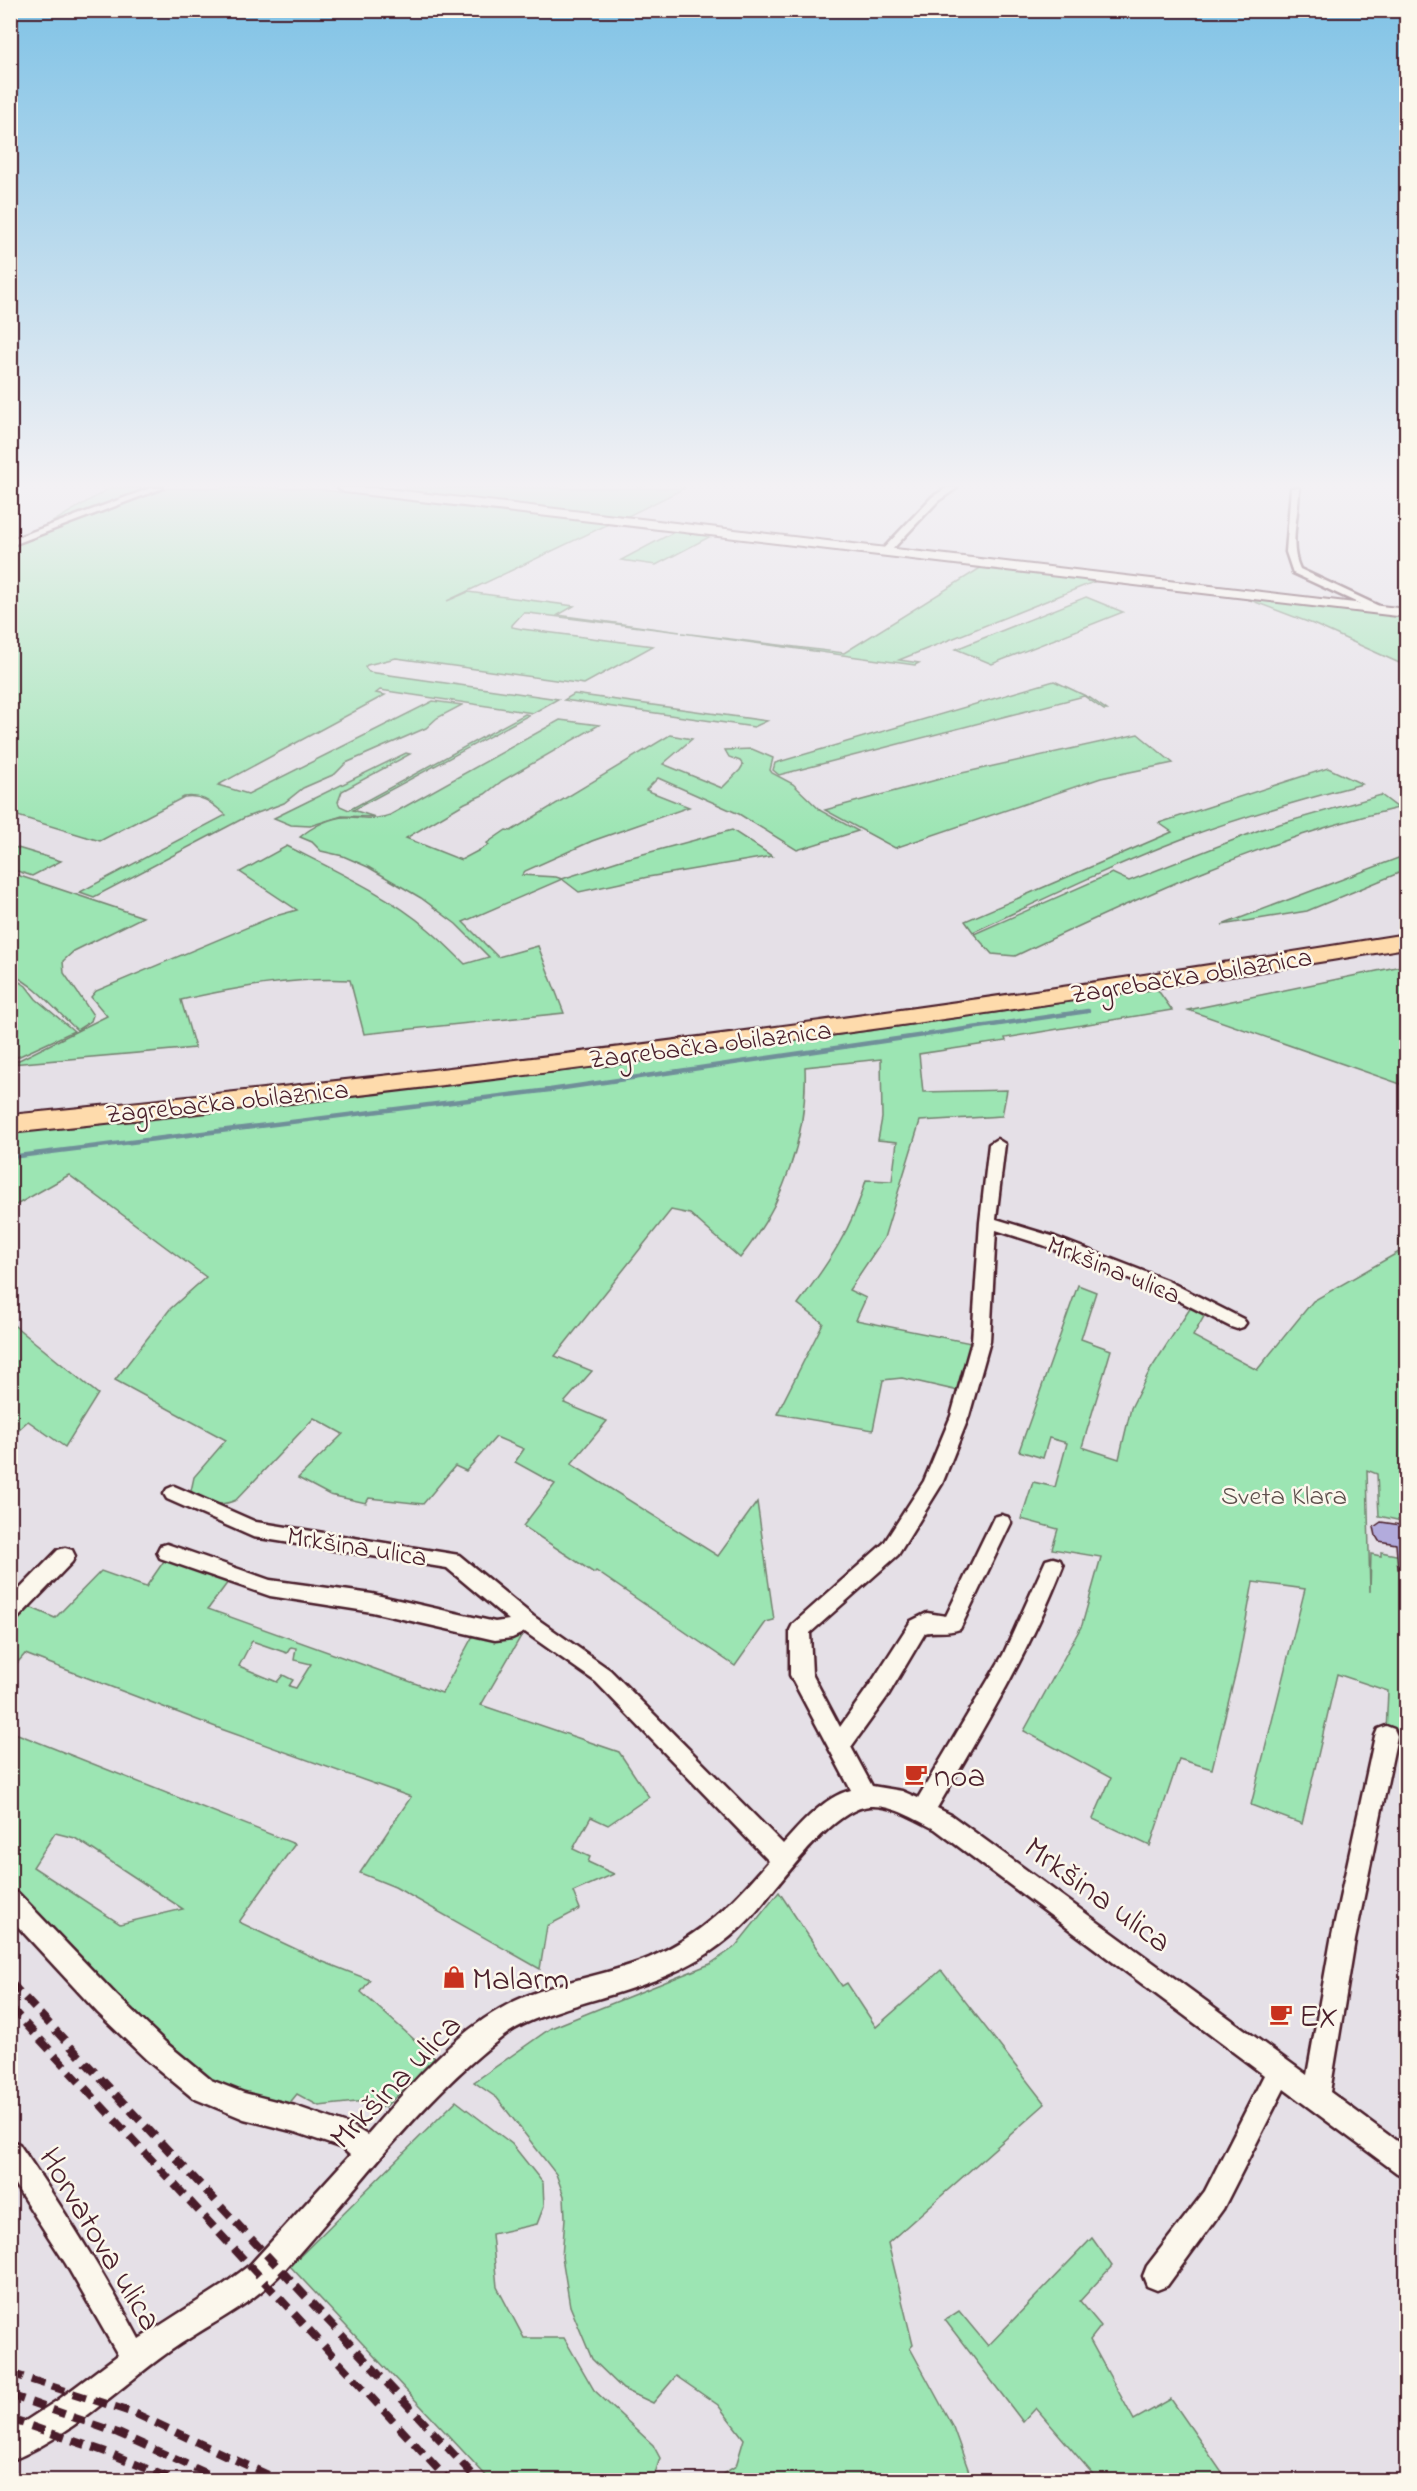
<svg xmlns="http://www.w3.org/2000/svg" width="1417" height="2491" font-family="'Indie Flower',sans-serif">
  <style>
    .green { fill: #9ce5b3; stroke: #73826f; stroke-width: 1.5; fill-rule: evenodd }
    .lines { fill: none; stroke-linecap: round; stroke-linejoin: round }
    .stream { stroke: #6f8f99; stroke-width: 4.5 }
    .building { fill: #b2abdc; stroke: #4a1f2b; stroke-width: 1.5 }
    .street-casing { stroke: #4a1f2b; stroke-width: 5 }
    .secondary-casing { stroke: #4a1f2b; stroke-width: 4 }
    .highway-casing { stroke: #4a1f2b; stroke-width: 4 }
    .street { fill: #fbf7ec; fill-rule: evenodd }
    .secondary { fill: #fbf7ec; fill-rule: evenodd }
    .highway { fill: #fedbac; fill-rule: evenodd }
    .rail { stroke: #4a1f2b; stroke-width: 8; stroke-dasharray: 14 8; stroke-linecap: butt }
    .labels { text-anchor: middle; stroke-width: 5; stroke-linejoin: round; paint-order: stroke }
    .street-label { font-size: 27px; fill: #4a1f2b; stroke: #fbf7ec }
    .park-label { font-size: 27px; fill: #5e504d; stroke: #fbf7ec }
    .near-poi-label { font-size: 33px; fill: #4a1f2b; stroke: #fbf7ec; text-anchor: start }
    .near-street-label { font-size: 33px; fill: #4a1f2b; stroke: #fbf7ec }
  </style>
  <rect width="100%" height="100%" fill="#e5e0e7"/>
  <filter id="ink" filterUnits="userSpaceOnUse"><feTurbulence type="fractalNoise" baseFrequency=".0167" numOctaves="2"/><feDisplacementMap in="SourceGraphic" scale="12" xChannelSelector="R" yChannelSelector="G"/><feConvolveMatrix kernelMatrix="1 2 1 2 8 2 1 2 1" color-interpolation-filters="sRGB"/></filter>
  <g filter="url(#ink)">
    <g class="green">
      <polygon points="110,488 158,488 34,533"/>
      <path d="M169 488H305L611 523 447 601 468 592 574 606 558 615 680 632 528 613H523L512 625V627L522 629 653 646 584 684 396 658 367 665 365 667 369 672 558 699 533 713 380 690 376 693 385 695 218 785 248 794 433 701 462 705 437 718 426 728 346 763 335 774 303 788 284 803 244 818 94 897 80 892 226 815C213 805 204 794 184 797L100 841 11 814V546Z"/>
      <polygon points="373,488 685,488 624,518"/>
      <polygon points="676,531 713,535 656,565 621,560"/>
      <polygon points="982,567 1101,579 899,660 919,663 915,665 682,633 844,653"/>
      <polygon points="1086,597 1123,612 992,664 956,649"/>
      <polygon points="1242,597 1406,617 1406,666 1313,624"/>
      <polygon points="1054,681 1090,698 1107,710 1104,710 1084,696 779,775 773,770 775,763"/>
      <polygon points="574,694 767,721 754,727 564,700"/>
      <polygon points="525,714 529,715 353,810 375,817 342,816 310,826 291,825 274,818 406,753 410,754 342,791 338,802 340,806 349,810"/>
      <path d="M560 720 599 725 502 781 485 794 465 803 406 838 461 860 489 845 487 843 506 830 511 831 670 735 692 739 663 764 722 788 740 770 743 765 740 761 729 757 725 750 752 749 773 758 770 770 772 773 793 784 821 811 858 831 797 850 739 814 658 778 646 790 689 807 592 841 525 871 522 875 556 877 562 879 621 860 732 830 772 856 648 877 579 892 562 879 463 922 498 957 538 946 564 1013 364 1034 350 980C294 977 235 988 181 1000L195 1048 11 1064 107 1016 91 997 96 991 272 917 297 910 240 872 287 846C332 869 390 896 428 929 441 940 453 952 465 964L489 957 456 924 421 898 368 867 343 856 321 851 312 842 300 837C312 827 332 816 348 817 363 817 375 821 390 815Z"/>
      <polygon points="1138,734 1173,763 1101,778 895,848 825,810 962,773"/>
      <path d="M1328 768 1362 784C1301 800 1241 817 1182 839 1111 866 1042 900 973 932L965 921 1172 832 1159 823Z"/>
      <path d="M1381 795 1398 808C1263 839 1140 897 1015 956L992 954 974 934 1112 873 1129 881 1262 829Z"/>
      <polygon points="11,846 61,861 32,876 11,869"/>
      <polygon points="1406,855 1406,870 1307,911 1222,925"/>
      <path d="M11 873 143 917 74 951 63 961 64 973 93 1015 91 1021 77 1030C56 1011 36 985 11 974Z"/>
      <polygon points="1406,965 1406,1086 1188,1010"/>
      <polygon points="11,976 26,986 36,999 74,1031 11,1060"/>
      <path d="M1157 989 1172 1010 1005 1038 1006 1041 919 1054 923 1092 1007 1090 1002 1116 920 1121 884 1238 849 1290 866 1298 856 1320 976 1344 963 1392 902 1378 883 1380 873 1430 777 1414 823 1323 798 1304C827 1265 853 1228 866 1180L892 1181 897 1142 878 1140 882 1118 881 1059 805 1067C808 1136 783 1205 740 1258L690 1214 671 1210 555 1356 592 1371 564 1403 607 1421 571 1464 718 1556 757 1502 774 1620 766 1622 735 1666 596 1571 594 1573 523 1526 555 1484 515 1462 524 1449 496 1437 466 1471 455 1466 423 1504 369 1498 366 1503 330 1495 298 1478 343 1434 314 1418 236 1500C218 1508 206 1503 191 1491L194 1477 226 1440 115 1380 170 1309 206 1277 69 1175 11 1208V1131C394 1097 776 1046 1157 989Z"/>
      <polygon points="1406,1228 1406,1522 1379,1516 1377,1474 1367,1470 1370,1592 1371,1554 1381,1556 1381,1552 1406,1557 1406,1736 1386,1732 1388,1691 1337,1674 1302,1824 1251,1805 1305,1589 1253,1582 1238,1663 1212,1769 1179,1759 1150,1846 1093,1819 1111,1778 1024,1731 1082,1625 1101,1557 1052,1549 1058,1529 1021,1519 1033,1482 1055,1487 1067,1443 1049,1438 1043,1458 1019,1451 1078,1285 1096,1292 1081,1339 1111,1350 1082,1447 1119,1459 1131,1408 1149,1372 1193,1304 1207,1311 1193,1336 1257,1370 1313,1301 1399,1252 1399,1235"/>
      <polygon points="10,1322 98,1394 65,1447 28,1421 11,1436"/>
      <path d="M166 1558 228 1582 208 1609 442 1693 475 1632 524 1631 481 1705 619 1752 649 1797 608 1825 591 1817 573 1849 590 1857 588 1862 614 1874 573 1892 580 1909 547 1926 540 1969 395 1887 360 1873 411 1797 221 1729 25 1654 11 1670V1618L25 1605 55 1618 101 1571 146 1587ZM252 1641 287 1653 291 1647 296 1648 294 1660 311 1664 296 1688 289 1686 293 1680 283 1675 277 1682 239 1666Z"/>
      <path d="M10 1731 295 1844 239 1922 321 1961 370 1980 361 1992 436 2059 385 2107 372 2108 365 2101 319 2106 297 2094 288 2105 279 2107 205 2081 100 1986 11 1889ZM55 1833 75 1838 183 1909 120 1924 33 1867Z"/>
      <polygon points="779,1892 842,1986 847,1983 876,2027 941,1970 1045,2104 888,2243 913,2345 910,2348 953,2427 972,2480 713,2480 736,2466 744,2439 718,2405 676,2376 653,2403 623,2389 592,2359 570,2306 562,2257 565,2218 564,2196 556,2174 497,2098 474,2082 551,2028 710,1964 735,1947"/>
      <polygon points="456,2101 512,2144 543,2183 544,2206 537,2224 492,2234 497,2287 524,2338 564,2338 594,2390 653,2445 660,2458 653,2480 490,2480 290,2266"/>
      <polygon points="1092,2238 1112,2266 1080,2301 1101,2326 1090,2340 1134,2420 1171,2399 1227,2480 1098,2480 1036,2408 1023,2422 945,2320 959,2311 988,2346"/>
    </g>
    <g class="lines">
      <polyline class="stream" points="10,1157 550,1090 1088,1011"/>
    </g>
    <polygon class="building" points="1381,1522 1407,1526 1407,1568 1398,1569 1396,1544 1379,1541 1376,1536 1374,1527"/>
    <g class="lines">
      <g class="street-casing">
        <g id="street">
          <polygon points="151,488 163,488 10,546 10,540"/>
          <polygon points="947,488 957,488 938,501 888,554 882,554 882,550 932,497"/>
          <path d="M1291 488H1299C1299 515 1288 544 1300 569L1379 606V610H1373L1293 573 1286 552Z"/>
          <path d="M997 1139 1005 1144 996 1219 1055 1237 1166 1280 1243 1319 1246 1323 1243 1327 1237 1329 1231 1327 1154 1288 1043 1245 996 1230 990 1341 969 1416 942 1484 898 1555 810 1633 812 1674 840 1727 871 1683 911 1621 927 1613 946 1616 994 1517 1001 1515 1008 1517 1011 1523 960 1629C947 1634 934 1630 925 1633L887 1697 851 1747 872 1786 902 1791 918 1798 1003 1655 1046 1560 1053 1558 1060 1560 1063 1566C1030 1651 983 1729 937 1808L951 1815 1307 2075 1331 1940 1375 1736 1378 1729 1386 1726 1394 1729 1397 1736 1355 1940 1330 2092 1406 2148V2177L1397 2173 1284 2089 1223 2209 1167 2286 1157 2290 1147 2286 1143 2276 1147 2266 1205 2191 1264 2075 935 1829C914 1819 894 1805 870 1806 831 1808 778 1888 752 1916 739 1930 722 1944 707 1954 666 1981 616 1993 570 2007 546 2015 521 2022 501 2038 417 2103 355 2192 285 2269 253 2305 208 2324 170 2351 118 2388 70 2437 10 2461V2431L58 2400 118 2355 66 2264 10 2177V2140L19 2144C62 2207 103 2271 139 2339L223 2285 250 2265 350 2155 342 2148 295 2132 244 2119 193 2098 147 2060 98 2013 10 1918V1890L18 1893 116 1995 165 2042 211 2080 244 2093 295 2106 350 2125 367 2135C410 2086 455 2030 515 2001 557 1981 606 1976 649 1958 700 1936 733 1903 769 1861L596 1682 525 1632 512 1638 495 1640 372 1612 270 1596 160 1558 157 1552 160 1546 167 1544 270 1580 372 1594 495 1622 509 1620 447 1568 253 1537 167 1499 164 1494 167 1489 174 1486 181 1489 256 1522 459 1555 533 1616 610 1670 783 1844C801 1824 824 1797 851 1790L790 1675V1630L793 1624 884 1543 924 1481 951 1416 972 1341 980 1222 989 1144Z"/>
          <polygon points="65,1548 72,1550 75,1556 72,1562 17,1619 10,1621 10,1599 58,1550"/>
        </g>
      </g>
      <g class="secondary-casing">
        <polygon id="secondary" points="338,488 377,488 1406,609 1406,617 344,492"/>
      </g>
      <g class="highway-casing">
        <path id="highway" d="M1406 934V948C943 1024 478 1086 10 1133V1115C478 1070 942 1009 1406 934Z"/>
      </g>
      <use href="#street" class="street"/>
      <use href="#secondary" class="secondary"/>
      <use href="#highway" class="highway"/>
      <g class="rail">
        <polyline points="10,1982 478,2480"/>
        <polyline points="10,2007 448,2480"/>
        <polyline points="10,2373 134,2413 279,2480"/>
        <polyline points="10,2395 118,2433 221,2480"/>
        <polyline points="10,2419 109,2453 174,2480"/>
      </g>
    </g>
  </g>
  <linearGradient id="sky" x2="0" y2="1"><stop stop-color="#81c3e6"/><stop offset="0.58" stop-color="#f3f1f4"/><stop offset="1" stop-color="#f3f1f4" stop-opacity="0"/></linearGradient>
  <rect width="1417" height="837" fill="url(#sky)"/>
  <defs>
    <g id="cafe-bare" transform="scale(1.8)"><path d="M-5.5-4.5H6V0H3Q3 3.5 0 3.5H-2.5Q-5.5 3.5-5.5 0ZM3-3.2v2h1.7v-2ZM-6 4.5H4V6H-6Z" fill="#c8321e" stroke="#fbf7ec" stroke-width="2.5" paint-order="stroke"/></g>
    <g id="shop-bare" transform="scale(1.8)"><path d="M-5-2.5h2.3a2.7 3.5 0 0 1 5.4 0H5L5.5 6h-11ZM-1.5-2.5h3a1.5 2.3 0 0 0-3 0Z" fill="#c8321e" stroke="#fbf7ec" stroke-width="2.5" paint-order="stroke"/></g>
  </defs>
  <g fill-rule="evenodd">
    <use href="#cafe-bare" x="916" y="1774"/>
    <use href="#shop-bare" x="454" y="1977"/>
    <use href="#cafe-bare" x="1281" y="2014"/>
  </g>
  <g class="labels">
    <g class="street-label">
      <text transform="translate(1191 975) rotate(-9)" y="9">Zagrebačka obilaznica</text>
      <text transform="translate(710 1044) rotate(-7)" y="9">Zagrebačka obilaznica</text>
      <text transform="translate(227 1101) rotate(-6)" y="9">Zagrebačka obilaznica</text>
      <text transform="translate(1114 1269) rotate(22)" y="9">Mrkšina ulica</text>
      <text transform="translate(357 1546) rotate(9)" y="9">Mrkšina ulica</text>
    </g>
    <g class="park-label">
      <text x="1284" y="1504">Sveta Klara</text>
    </g>
    <g class="near-poi-label">
      <text x="934" y="1786">noa</text>
      <text x="472" y="1989">Malarm</text>
      <text x="1299" y="2026">EX</text>
    </g>
    <g class="near-street-label">
      <text transform="translate(1099 1893) rotate(36)" y="12">Mrkšina ulica</text>
      <text transform="translate(394 2080) rotate(-46)" y="12">Mrkšina ulica</text>
      <text transform="translate(102 2238) rotate(59)" y="12">Horvatova ulica</text>
    </g>
  </g>
  <rect width="1417" height="2491" fill="none" stroke="#fbf7ec" stroke-width="36"/>
  <rect x="18" y="18" width="1381" height="2455" fill="none" stroke="#4a1f2b" stroke-width="2" filter="url(#ink)"/>
</svg>
